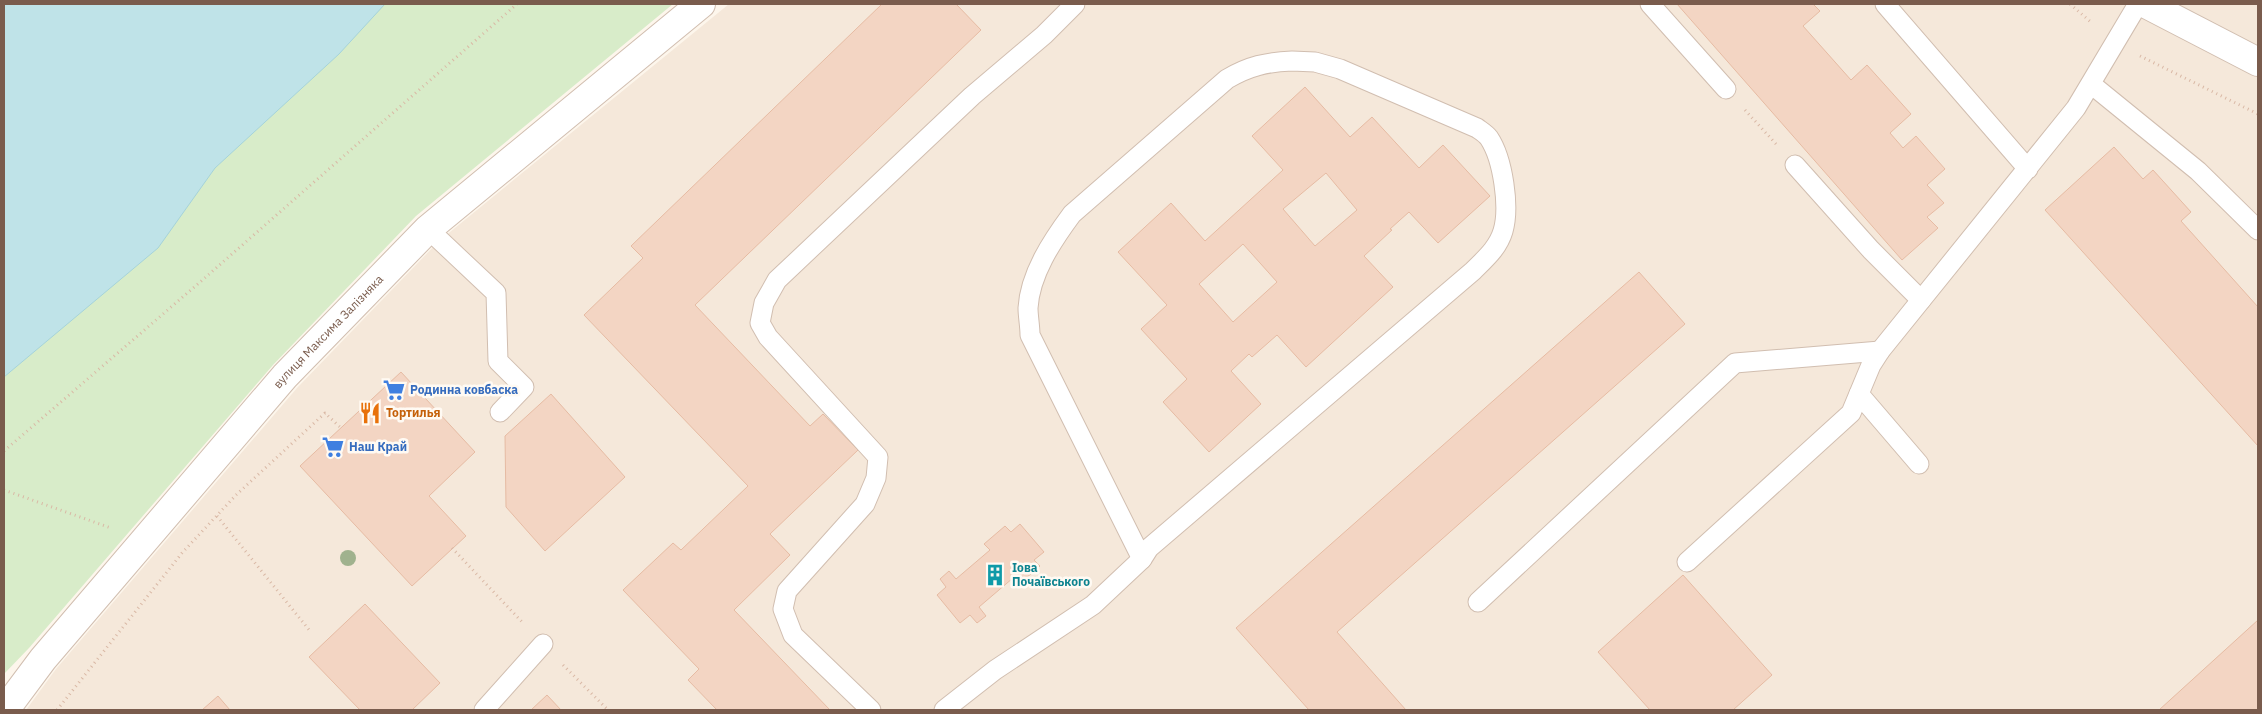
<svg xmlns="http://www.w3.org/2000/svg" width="2262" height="714" font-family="'IBM Plex Sans',sans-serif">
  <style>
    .residential { fill: #f5e8da }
    .green { fill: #d8ecc9 }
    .water { fill: #bfe3e8; stroke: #a5d3da }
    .building { fill: #f3d5c3; stroke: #e6bba3; fill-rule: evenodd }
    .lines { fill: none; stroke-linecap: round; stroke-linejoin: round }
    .service-casing { stroke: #d1beb0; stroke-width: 21 }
    .minor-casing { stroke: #d1beb0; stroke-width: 30 }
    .path { stroke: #d9b8a5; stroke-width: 3; stroke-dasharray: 1 4; stroke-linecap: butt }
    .service { stroke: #fff; stroke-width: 19 }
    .minor { stroke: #fff; stroke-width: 28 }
    .tree { fill: #a0b28e }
    .labels { text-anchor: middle; stroke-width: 5; stroke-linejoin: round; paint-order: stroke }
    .street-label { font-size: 12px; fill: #7a5c4d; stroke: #fffaf3 }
    .shop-label { font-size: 12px; font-weight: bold; fill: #366cbe; stroke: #fffaf3; text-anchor: start }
    .food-label { font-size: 12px; font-weight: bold; fill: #c56008; stroke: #fffaf3; text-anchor: start }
    .culture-label { font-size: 12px; font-weight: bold; fill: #0d838f; stroke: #fffaf3; text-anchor: start }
  </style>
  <rect width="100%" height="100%" fill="#fdf6ec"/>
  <polygon class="residential" points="729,4 2258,4 2258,710 26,710 56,669 297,388 439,241"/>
  <polygon class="green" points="4,4 673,4 416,216 273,365 29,648 4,674"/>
  <polygon class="water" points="4,4 385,4 339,54 215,168 158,248 4,377"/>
  <g class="building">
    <polygon points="882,4 956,4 981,30 695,305 810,426 823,414 858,450 770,534 790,555 734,610 830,710 717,710 688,680 699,669 623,590 673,543 681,550 748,486 584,315 643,258 631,246"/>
    <polygon points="1677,4 1813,4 1820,11 1803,26 1851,80 1867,65 1911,114 1890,133 1903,148 1916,136 1945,169 1927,185 1944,203 1927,217 1938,228 1902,260"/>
    <path d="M1305 87 1350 137 1372 117 1419 168 1443 145 1490 196 1438 243 1409 212 1390 229 1392 230 1364 256 1393 287 1306 367 1277 335 1252 357 1249 354 1231 371 1261 404 1209 452 1163 402 1187 379 1141 329 1167 305 1118 252 1171 203 1205 241 1283 170 1252 136ZM1326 173 1357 210 1315 246 1283 209ZM1243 244 1277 282 1233 322 1199 284Z"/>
    <polygon points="2114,147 2143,179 2153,170 2191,212 2181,221 2258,307 2258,446 2045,210"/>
    <polygon points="1639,272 1685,324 1337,632 1406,710 1309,710 1236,628"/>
    <polygon points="401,372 475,452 429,496 466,536 412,586 300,466"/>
    <polygon points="551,394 625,477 545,551 506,507 505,436"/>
    <polygon points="1020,524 1044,552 1034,560 1040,566 1018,585 1013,578 979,607 986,616 977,623 970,615 960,623 937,595 946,587 940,579 949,571 956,579 990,550 984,544 1005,526 1011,532"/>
    <polygon points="1683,575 1772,675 1733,710 1650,710 1598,652"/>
    <polygon points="365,604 440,683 412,710 360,710 309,657"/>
    <polygon points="2258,620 2258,710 2159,710"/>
    <polygon points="547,695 561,710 531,710"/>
    <polygon points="218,696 230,710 202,710"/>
  </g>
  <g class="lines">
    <g class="service-casing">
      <g id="service">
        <polyline points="1650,4 1726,89"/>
        <polyline points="1885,4 2028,169"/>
        <path d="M1292 61 1315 62 1340 69 1477 128C1481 131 1486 134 1489 138 1503 159 1510 207 1503 231 1498 248 1485 259 1473 271L1149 548 1142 559 1030 335C1030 326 1028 316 1028 308 1030 274 1052 241 1072 214L1227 79C1249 66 1267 62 1292 61Z"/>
        <polyline points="2091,84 2198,171 2258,230"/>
        <polyline points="1795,165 1871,250 1921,300"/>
        <polyline points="428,229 496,293 498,361 524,387 500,412"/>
        <polyline points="1859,394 1919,464"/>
        <polyline points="1687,562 1851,413 1871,365 1880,351 2076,108 2138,4"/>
        <polyline points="1478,602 1735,363 1880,351"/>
        <polyline points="484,710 543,644"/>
        <polyline points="871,710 793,635 783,609 787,591 865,504 876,478 878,457 768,337 760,323 764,303 777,280 972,96 1044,35 1075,4"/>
        <polyline points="944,710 995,670 1093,605 1142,559"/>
      </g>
    </g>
    <g class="minor-casing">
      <g id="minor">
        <polyline points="2146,4 2258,62"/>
        <path id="s1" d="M5 710 43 659 285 376 428 229 701 4"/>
      </g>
    </g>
    <g class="path">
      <polyline points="2070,4 2092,23"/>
      <polyline points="2140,56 2258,114"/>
      <polyline points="1745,110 1776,144"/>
      <polyline points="4,451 199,283 517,4"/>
      <polyline points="4,490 111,528"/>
      <polyline points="217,516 310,631"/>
      <polyline points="452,548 524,624"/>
      <polyline points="563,665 608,710"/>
      <polyline points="57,710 182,553 236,495 325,413 341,428"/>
    </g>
    <use href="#service" class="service"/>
    <use href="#minor" class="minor"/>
  </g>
  <circle class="tree" cx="348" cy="558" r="8"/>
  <defs>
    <g id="supermarket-bare" transform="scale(1.725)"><path d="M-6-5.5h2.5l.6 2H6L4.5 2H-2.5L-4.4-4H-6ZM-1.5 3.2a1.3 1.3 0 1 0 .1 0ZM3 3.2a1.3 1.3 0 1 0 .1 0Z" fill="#3f7fe0" stroke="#fffaf3" stroke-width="2.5" paint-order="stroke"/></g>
    <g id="restaurant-bare" transform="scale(1.725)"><path d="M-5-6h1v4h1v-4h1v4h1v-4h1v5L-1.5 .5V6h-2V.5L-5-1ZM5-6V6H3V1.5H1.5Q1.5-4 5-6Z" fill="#e8710a" stroke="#fffaf3" stroke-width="2.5" paint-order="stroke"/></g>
    <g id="building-bare" transform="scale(1.725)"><path d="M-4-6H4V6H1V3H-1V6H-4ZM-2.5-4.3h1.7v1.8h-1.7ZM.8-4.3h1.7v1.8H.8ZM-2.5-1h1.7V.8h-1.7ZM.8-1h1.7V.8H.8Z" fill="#0f9aa8" stroke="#fffaf3" stroke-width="2.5" paint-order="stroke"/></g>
  </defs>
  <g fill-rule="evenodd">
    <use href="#supermarket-bare" x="394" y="390"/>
    <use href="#restaurant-bare" x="370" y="413"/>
    <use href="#supermarket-bare" x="333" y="447"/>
    <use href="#building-bare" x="995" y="575"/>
  </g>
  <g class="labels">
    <g class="street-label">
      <text dy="4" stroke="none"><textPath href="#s1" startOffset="498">вулиця Максима Залізняка</textPath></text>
    </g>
    <g class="shop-label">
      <text x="410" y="394">Родинна ковбаска</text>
      <text x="349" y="451">Наш Край</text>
    </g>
    <g class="food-label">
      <text x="386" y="417">Тортилья</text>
    </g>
    <g class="culture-label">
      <text x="1012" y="572">Іова<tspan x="1012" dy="14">Почаївського</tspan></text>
    </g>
  </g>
  <rect width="2262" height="714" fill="none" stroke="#7a5c4d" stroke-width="10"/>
</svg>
